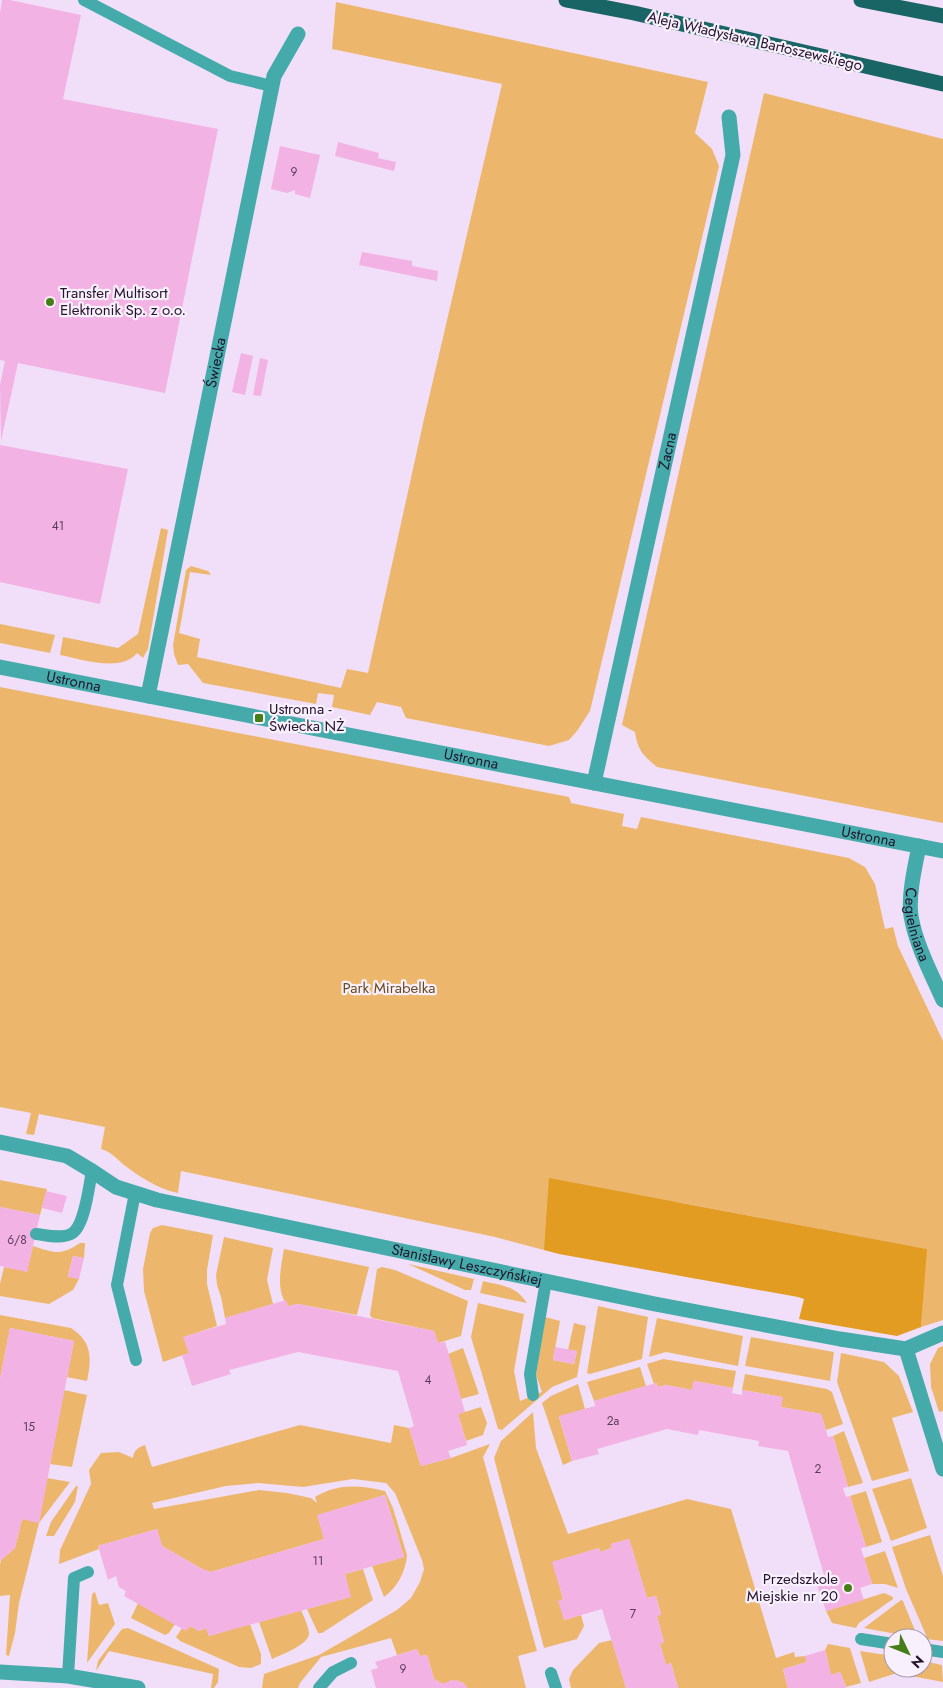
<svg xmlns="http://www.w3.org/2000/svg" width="943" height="1688" font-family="Jost,sans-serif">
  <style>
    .green { fill: #ecb76c }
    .forest { fill: #e29c21 }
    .building { fill: #f2b2e4 }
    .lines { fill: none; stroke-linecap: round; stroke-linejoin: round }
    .lane { stroke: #44abaa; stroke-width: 12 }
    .street { stroke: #44abaa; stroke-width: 15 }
    .primary { stroke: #196565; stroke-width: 15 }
    .poi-dot { fill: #457e17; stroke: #f9f0fd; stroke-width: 2 }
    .labels { text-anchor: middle; stroke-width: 4.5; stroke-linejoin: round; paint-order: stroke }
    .number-label { font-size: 12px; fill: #583c59 }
    .street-label { font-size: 15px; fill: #24142b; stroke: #f9f0fd }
    .poi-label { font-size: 15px; fill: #24142b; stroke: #f9f0fd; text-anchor: start }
    .park-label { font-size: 15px; fill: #694b1f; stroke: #f9f0fd }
  </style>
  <rect width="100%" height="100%" fill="#f1dff9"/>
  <g class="green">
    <polygon points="336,2 708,82 695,133 712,149 719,166 590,711 577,731 569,740 549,746 406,718 401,707 377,702 370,715 332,707 334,695 318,693 316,704 203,683 188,664 178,665 174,654 173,645 186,570 191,566 208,571 211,575 190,572 179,633 200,639 197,657 341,688 347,669 368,673 424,419 502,84 332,49"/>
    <path d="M764 93 943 139V823L657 767C643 755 638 751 635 732L622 725Z"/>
    <path d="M161 528 168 530 148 649 143 658 137 653C121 673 81 659 60 655L63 637 118 648 138 634Z"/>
    <polygon points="0,624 55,635 50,653 0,643"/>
    <path d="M0 687 569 797 571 803 624 814 622 826 637 829 641 817 849 858 865 867 875 884 885 929 893 927 898 946 943 1041V1320L921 1327 926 1249 677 1202 697 1279 545 1247 544 1250 495 1237 181 1171 178 1193C158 1189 140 1177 124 1165 116 1158 111 1152 101 1149L105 1127 39 1114 34 1135 26 1134 31 1113 0 1107Z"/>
    <polygon points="0,1180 47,1189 40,1215 0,1207"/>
    <polygon points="162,1225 213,1235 207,1270 207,1284 217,1326 184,1337 189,1353 163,1362 144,1291 143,1269 150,1233 153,1228"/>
    <polygon points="224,1237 273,1248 267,1280 273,1304 225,1318 221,1297 217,1285 216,1275"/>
    <path d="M80 1243H85L84 1258 73 1256 68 1276 79 1279 73 1290 49 1304 0 1296V1284L4 1267 27 1271 33 1246C55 1253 60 1256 80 1243Z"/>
    <path d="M284 1249 369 1267 357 1315 298 1304 288 1306C275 1291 281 1267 284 1249Z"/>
    <polygon points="408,1264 474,1279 471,1290 465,1290"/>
    <polygon points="382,1267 395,1270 468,1301 461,1336 438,1343 434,1331 372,1318 370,1315 377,1269"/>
    <path d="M483 1281C502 1286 515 1285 527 1303L480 1293Z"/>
    <polygon points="478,1303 524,1314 514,1371 520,1401 542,1392 536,1375 545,1317 560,1321 553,1360 574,1364 577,1351 568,1350 574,1323 586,1326 577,1377 552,1387 502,1430 498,1429 471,1337"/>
    <polygon points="598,1306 648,1317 642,1359 590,1374 587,1373"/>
    <path d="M0 1315 71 1328C92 1342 92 1358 87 1381L67 1377 74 1341 10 1328 0 1379Z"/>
    <polygon points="657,1318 743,1336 738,1366 666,1352 649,1357"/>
    <polygon points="751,1337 834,1352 830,1381 745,1366"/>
    <polygon points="943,1346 943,1411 939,1412 931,1387 930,1364 938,1348"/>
    <polygon points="463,1348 479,1394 461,1399 448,1354"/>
    <polygon points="841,1353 884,1362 899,1376 913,1412 892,1418 909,1471 872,1481 837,1382"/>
    <polygon points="663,1359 736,1371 733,1388 694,1381 692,1390 666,1385 658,1387 656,1383 654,1384 647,1364"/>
    <polygon points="640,1367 646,1386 594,1401 587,1382"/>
    <polygon points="745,1374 827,1389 832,1392 843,1424 826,1430 821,1414 781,1407 782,1397 742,1390"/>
    <polygon points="578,1384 585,1409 559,1417 572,1461 563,1465 542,1403 551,1396"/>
    <polygon points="64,1390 87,1395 72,1467 50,1464"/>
    <polygon points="481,1407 487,1423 483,1435 466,1441 458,1414"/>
    <polygon points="533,1412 536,1448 568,1534 687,1499 731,1509 776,1658 794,1652 795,1657 805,1656 807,1662 783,1669 788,1688 678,1688 671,1663 666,1665 660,1644 664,1642 657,1616 661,1614 656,1596 647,1598 629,1539 611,1544 612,1548 600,1552 599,1548 553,1562 563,1599 564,1620 581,1615 584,1626 577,1639 544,1648 494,1458 501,1441"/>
    <path d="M300 1425 391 1443 394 1425 409 1428 421 1466 451 1458 490 1444 483 1457 537 1651 518 1656 526 1688H467C462 1678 452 1680 443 1684L434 1679 427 1655 420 1656 417 1649 397 1655 391 1638 321 1657 300 1683 298 1688H262L264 1674 319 1655 397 1610 411 1598 420 1582 424 1569 422 1560 395 1493 386 1483 353 1479 303 1487 258 1483 226 1486 152 1503 154 1509 259 1490 287 1493 311 1498 317 1503 315 1497C337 1483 361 1485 385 1491L393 1508 407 1555C406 1571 397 1588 384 1597L372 1566 404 1557 385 1495 318 1515 324 1539 211 1572 202 1569 162 1546 157 1529 98 1546 99 1549 59 1564 60 1550 91 1484 89 1470 101 1453 119 1452 133 1458C134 1450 137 1448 145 1445L152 1467Z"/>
    <polygon points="844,1431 863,1483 848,1487 833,1436"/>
    <polygon points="47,1478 70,1482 39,1523 19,1603 15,1633 9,1656 6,1655 10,1595 0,1596 0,1565 1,1560 15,1548 22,1519 39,1522"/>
    <polygon points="911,1478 927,1528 891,1541 872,1489"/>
    <polygon points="76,1486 78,1486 75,1502 54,1536 46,1536 51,1522"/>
    <polygon points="866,1491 882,1542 866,1547 850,1496"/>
    <polygon points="930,1535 943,1576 943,1641 926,1639 926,1635 906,1589 892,1547"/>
    <polygon points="885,1551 898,1588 885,1584 872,1584 864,1558"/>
    <polygon points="363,1569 373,1600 322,1633 318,1633 307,1609 350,1597 345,1574"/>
    <polygon points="95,1592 99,1605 108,1603 115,1624 87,1663 92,1594"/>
    <polygon points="884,1593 893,1597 893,1599 859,1623 856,1628 832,1623 826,1611"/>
    <polygon points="901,1600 903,1601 918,1638 864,1628"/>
    <polygon points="138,1603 175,1624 169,1633 165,1635 131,1618"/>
    <path d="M301 1610C304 1617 308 1625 309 1633 310 1644 281 1655 272 1659L259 1622Z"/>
    <polygon points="250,1624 261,1654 261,1664 251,1668 239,1667 180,1641 176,1637 182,1628 186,1630 190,1626 199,1631 206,1628 209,1636"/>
    <polygon points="128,1628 219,1669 218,1682 214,1688 211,1688 213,1674 109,1651 96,1671 98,1661 122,1629"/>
    <polygon points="612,1640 626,1688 571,1688 569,1679 573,1670 599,1643"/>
    <polygon points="828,1644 850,1648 861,1683 846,1687 840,1672 831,1675 825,1650"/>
    <polygon points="860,1651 893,1656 893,1668 901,1668 897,1673 869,1682"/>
    <polygon points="923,1661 942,1665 943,1682 906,1675 911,1668 923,1668"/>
  </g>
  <polygon class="forest" points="549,1178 927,1249 921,1327 897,1336 799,1319 804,1299 798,1297 559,1254 544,1250"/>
  <g class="building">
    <polygon points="2,0 10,0 81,15 63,99 218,129 165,393 18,363 1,441 0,385 5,361 0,360 0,13"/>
    <polygon points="338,142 379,153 378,158 396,162 394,171 335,156"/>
    <polygon points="280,146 320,155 310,198 295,194 295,190 287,193 271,189"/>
    <polygon points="362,252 412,261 412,266 438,271 437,281 359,265"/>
    <polygon points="241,353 253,356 245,395 232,392"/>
    <polygon points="260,358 268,360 261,396 253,395"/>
    <polygon points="0,445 128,469 100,604 0,582"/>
    <polygon points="46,1191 67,1196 62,1213 42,1208"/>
    <polygon points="0,1207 40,1215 27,1272 0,1266"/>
    <polygon points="73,1256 84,1258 79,1279 68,1277"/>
    <polygon points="286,1300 288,1306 298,1304 434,1331 438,1343 445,1342 447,1348 465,1412 458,1414 467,1445 448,1451 451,1458 421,1466 409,1428 414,1426 398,1371 298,1352 229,1370 231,1374 192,1386 182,1355 189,1353 183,1337 226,1324 225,1318"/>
    <polygon points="10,1328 74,1341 39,1523 22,1519 15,1548 0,1561 0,1379"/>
    <polygon points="555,1347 577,1351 574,1364 553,1360"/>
    <polygon points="694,1381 733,1388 732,1393 742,1395 742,1390 783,1397 781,1407 821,1414 828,1437 833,1436 848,1487 843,1488 846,1497 850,1496 866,1547 861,1548 872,1584 860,1588 864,1600 826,1611 817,1585 826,1582 788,1451 758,1446 759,1441 699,1430 698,1435 667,1429 597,1449 599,1454 572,1461 559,1416 595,1406 594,1401 656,1383 658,1387 666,1385 692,1390"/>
    <polygon points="385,1495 404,1557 345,1574 351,1597 209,1636 206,1628 199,1631 190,1626 186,1631 124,1596 126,1591 119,1587 116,1576 108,1580 98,1546 157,1529 162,1546 202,1569 211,1572 324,1539 317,1515"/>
    <polygon points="629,1539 647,1598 656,1596 661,1615 657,1616 664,1642 660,1644 666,1665 671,1663 678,1688 626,1688 602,1609 564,1620 558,1601 563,1599 552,1562 599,1548 600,1552 612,1548 611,1544"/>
    <polygon points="417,1649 420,1656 427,1655 434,1679 443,1684 451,1680 459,1681 466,1685 467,1688 376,1688 371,1670 378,1668 375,1662"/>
    <polygon points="825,1650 831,1675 840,1672 846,1688 788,1688 783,1669 807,1662 805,1656"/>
  </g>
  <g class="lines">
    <g class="lane">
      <polyline points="84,0 230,76 272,86"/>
      <polyline points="135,1193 117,1285 136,1360"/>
      <path d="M36 1234C46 1235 61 1239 71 1234 85 1227 89 1185 92 1171"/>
      <polyline points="533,1395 530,1374 546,1281"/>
      <polyline points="861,1639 893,1644"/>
      <polyline points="923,1649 943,1652"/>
      <polyline points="551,1673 556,1688"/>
      <polyline points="68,1676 74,1578 88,1572"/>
      <polyline points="319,1688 333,1672 351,1663"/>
    </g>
    <g class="street">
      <path id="s1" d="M0 667 943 851"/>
      <path id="s2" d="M148 696 274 76 298 34"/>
      <path id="s3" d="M594 783 733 155 729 117"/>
      <path id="s4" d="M919 846C915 866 908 896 911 916 916 945 931 973 943 1000"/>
      <path id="s5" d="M0 1142 67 1156 92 1171 116 1187 157 1200 655 1304 840 1339 906 1349 943 1333"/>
      <polyline points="906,1349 943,1469"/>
      <polyline points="0,1672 68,1676 138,1688"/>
    </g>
    <g class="primary">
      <polyline points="566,0 634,13 943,84"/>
      <polyline points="861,0 943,16"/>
    </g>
  </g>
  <g class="poi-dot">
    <circle cx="50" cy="302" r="5"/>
    <rect x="254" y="713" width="10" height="10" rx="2.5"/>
    <circle cx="848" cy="1588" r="5"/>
  </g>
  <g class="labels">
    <g class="number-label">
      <text x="294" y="176">9</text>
      <text x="58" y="530">41</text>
      <text x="17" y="1244">6/8</text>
      <text x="428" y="1384">4</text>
      <text x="613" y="1425">2a</text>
      <text x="29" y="1431">15</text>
      <text x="818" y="1473">2</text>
      <text x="318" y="1565">11</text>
      <text x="633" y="1618">7</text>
      <text x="403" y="1673">9</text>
    </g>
    <g class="street-label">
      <text transform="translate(755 41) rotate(13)" y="5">Aleja Władysława Bartoszewskiego</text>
      <text dy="5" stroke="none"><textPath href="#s2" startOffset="340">Świecka</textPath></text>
      <text dy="5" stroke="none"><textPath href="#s3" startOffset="340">Zacna</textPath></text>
      <text dy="5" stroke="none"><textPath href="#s1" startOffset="75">Ustronna</textPath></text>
      <text dy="5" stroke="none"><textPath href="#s1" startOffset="480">Ustronna</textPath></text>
      <text dy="5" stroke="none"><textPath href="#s1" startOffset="885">Ustronna</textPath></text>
      <text dy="5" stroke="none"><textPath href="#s4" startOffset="80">Cegielniana</textPath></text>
      <text dy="5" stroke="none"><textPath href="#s5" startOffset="486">Stanisławy Leszczyńskiej</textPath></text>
    </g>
    <g class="poi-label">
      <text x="60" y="298">Transfer Multisort<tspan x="60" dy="17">Elektronik Sp. z o.o.</tspan></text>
      <text x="269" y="714">Ustronna -<tspan x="269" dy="17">Świecka NŻ</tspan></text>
      <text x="838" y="1584" text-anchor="end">Przedszkole<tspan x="838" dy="17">Miejskie nr 20</tspan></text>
    </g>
    <g class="park-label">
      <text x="389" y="993">Park Mirabelka</text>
    </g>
  </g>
  <g transform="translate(908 1653) rotate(133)"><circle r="24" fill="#f9f0fd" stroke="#a498a9"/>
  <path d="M0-4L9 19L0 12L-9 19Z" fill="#457e17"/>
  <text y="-8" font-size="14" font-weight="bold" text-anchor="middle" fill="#24142b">N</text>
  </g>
</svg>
